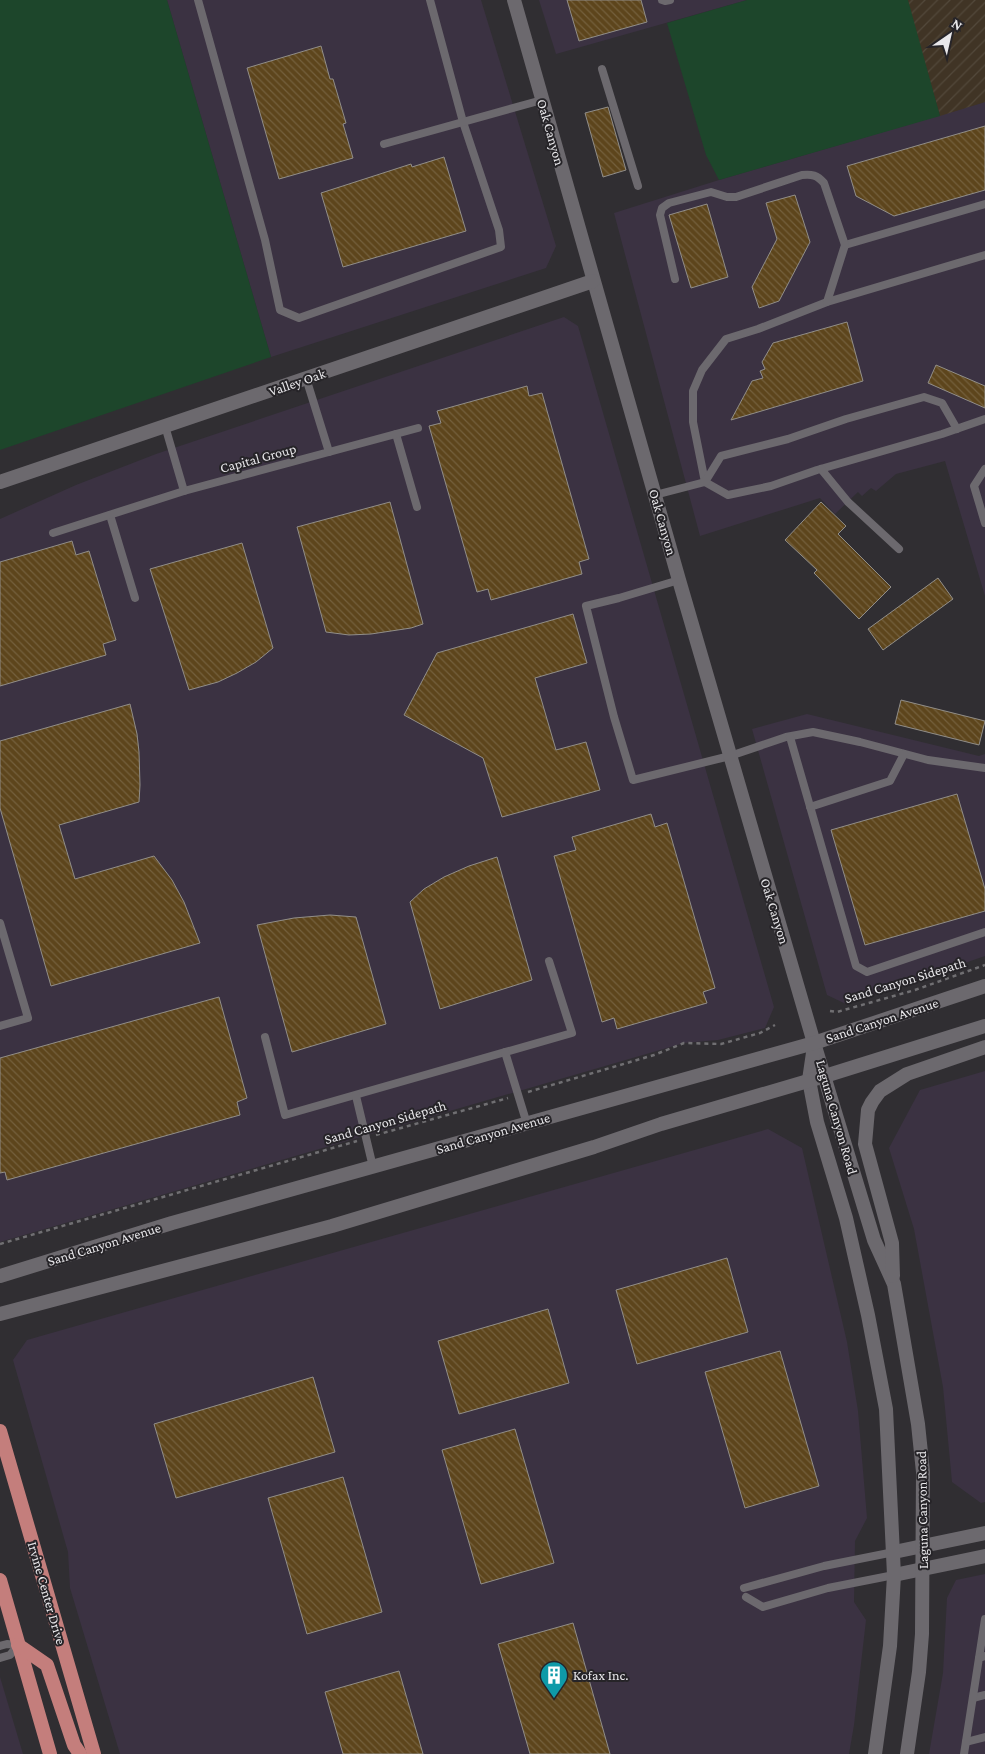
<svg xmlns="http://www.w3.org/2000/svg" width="985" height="1754" font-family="'Crimson Pro',serif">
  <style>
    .commercial { fill: #3b3242 }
    .industrial { fill: url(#industrial-furrows) }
    .green { fill: #1d462b }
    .building { fill: url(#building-back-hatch); stroke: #918e89 }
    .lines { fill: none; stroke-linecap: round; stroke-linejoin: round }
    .path { stroke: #706f72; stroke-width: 2.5; stroke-dasharray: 4 4; stroke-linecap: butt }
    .service { stroke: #6c696e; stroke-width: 8 }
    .tertiary { stroke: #6c696e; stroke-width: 14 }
    .secondary { stroke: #6c696e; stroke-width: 14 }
    .primary { stroke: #c47e7c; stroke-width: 14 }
    .labels { text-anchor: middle; stroke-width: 4; stroke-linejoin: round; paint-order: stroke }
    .street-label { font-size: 14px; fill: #e8e7ea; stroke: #262428 }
    .poi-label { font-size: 14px; fill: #e8e7ea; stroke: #262428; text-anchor: start }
  </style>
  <defs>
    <pattern id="industrial-furrows" width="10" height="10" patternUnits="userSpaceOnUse" patternTransform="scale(1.25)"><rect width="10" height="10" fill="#403425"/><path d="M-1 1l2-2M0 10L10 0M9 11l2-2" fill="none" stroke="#52483a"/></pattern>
    <pattern id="building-back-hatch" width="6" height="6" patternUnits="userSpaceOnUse" patternTransform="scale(1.25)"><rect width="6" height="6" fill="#5d451c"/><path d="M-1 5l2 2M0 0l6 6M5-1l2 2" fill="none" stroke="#74603d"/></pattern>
  </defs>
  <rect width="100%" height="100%" fill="#302e32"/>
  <g class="commercial">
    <polygon points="167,0 481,0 556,246 546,268 271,357"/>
    <polygon points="539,0 747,0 556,54"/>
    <polygon points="985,102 985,596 945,461 896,474 876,491 871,488 862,496 858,492 835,514 820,498 700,536 614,213 719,180"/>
    <polygon points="564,317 578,326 774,1007 765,1028 718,1040 684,1043 0,1242 0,519 76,485 156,454"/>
    <polygon points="807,714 979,756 985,754 985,956 846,1004 827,995 752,729"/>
    <polygon points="985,1071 985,1502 981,1503 952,1482 943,1387 914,1229 889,1148 920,1090"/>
    <polygon points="768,1129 802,1148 847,1342 858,1411 867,1518 855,1541 854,1602 866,1620 854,1725 849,1754 120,1754 70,1588 68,1552 13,1360 27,1340"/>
    <polygon points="985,1574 985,1754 929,1754 943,1673 947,1598 956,1580"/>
    <polygon points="0,1677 23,1754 0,1754"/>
  </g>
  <polygon class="industrial" points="906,0 985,0 985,102 940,116"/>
  <g class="green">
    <polygon points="0,0 167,0 271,357 0,450"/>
    <polygon points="747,0 908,0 940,116 719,180 706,155 667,23"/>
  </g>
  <g class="building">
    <polygon points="567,0 641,0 647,22 579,41"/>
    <polygon points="321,46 330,79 333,79 346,123 343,124 353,158 279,179 247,68"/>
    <polygon points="608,107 626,170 603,177 585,113"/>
    <polygon points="985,126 985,190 894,216 856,196 847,166"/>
    <polygon points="444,157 466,231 343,267 321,193 411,164 412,167"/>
    <polygon points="795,195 810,242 779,301 759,308 752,287 777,239 766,203"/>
    <polygon points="707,204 728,277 691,288 669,215"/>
    <polygon points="847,322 863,381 731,420 752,381 763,378 760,371 765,369 762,362 773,343"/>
    <polygon points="936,365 985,386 985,408 928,383"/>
    <polygon points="527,386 529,396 542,393 589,559 579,562 582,574 491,600 488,589 477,592 429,426 441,423 437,411"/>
    <polygon points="390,502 423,624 411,628 371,634 349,635 326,632 297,527"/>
    <polygon points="821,502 846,526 838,534 891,587 859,619 814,573 817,570 785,540"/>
    <polygon points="72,541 76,555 89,551 116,640 103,644 106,655 0,686 0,562"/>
    <polygon points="242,543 273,648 256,662 237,673 218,682 189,690 150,569"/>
    <polygon points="938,578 953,599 883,650 868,629"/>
    <polygon points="573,614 587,663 535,678 556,750 586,742 600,790 502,817 483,758 404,715 437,653"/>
    <polygon points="901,700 985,721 979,745 895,724"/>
    <polygon points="130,704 137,734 139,752 140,785 139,802 59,825 75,879 154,856 172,880 184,902 200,943 51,986 0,808 0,741"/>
    <polygon points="957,794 985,889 985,911 865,945 831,830"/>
    <polygon points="651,814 655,827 667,823 715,988 703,992 707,1003 617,1029 614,1018 602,1022 554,856 576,850 572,837"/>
    <polygon points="497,857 532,980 440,1009 410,902 424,889 444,877 469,866"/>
    <polygon points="330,915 356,917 386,1024 292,1052 257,925 294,918"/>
    <polygon points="219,997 247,1098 237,1102 240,1115 7,1180 5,1172 0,1173 0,1058"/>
    <polygon points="727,1258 748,1332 637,1364 616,1290"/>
    <polygon points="548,1309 569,1383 459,1414 438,1341"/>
    <polygon points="780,1351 819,1486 745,1508 705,1372"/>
    <polygon points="313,1377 335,1452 176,1498 154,1424"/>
    <polygon points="515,1429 554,1563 481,1584 442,1450"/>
    <polygon points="343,1477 382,1612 307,1634 268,1498"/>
    <polygon points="573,1623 610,1754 530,1754 498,1644"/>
    <polygon points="399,1671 423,1754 343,1754 325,1692"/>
  </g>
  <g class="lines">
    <g class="path">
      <polyline points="830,1011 837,1012 915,990 985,965"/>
      <polyline points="528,1092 654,1055 684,1043 721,1044 760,1033 775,1025"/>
      <polyline points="376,1135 508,1098"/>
      <polyline points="0,1244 357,1141"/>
    </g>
    <g class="service">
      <polyline points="198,0 265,240 280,310 299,318 501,247 499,230 463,122 430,0"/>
      <polyline points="662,0 665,1 670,0"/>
      <polyline points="602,69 638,186"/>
      <polyline points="384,144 542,100"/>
      <polyline points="845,245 985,204"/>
      <polyline points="985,255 827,302 758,329 726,339 702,370 693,391 693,422 705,482 728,495 771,486 817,470 942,434 985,419"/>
      <path d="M675 279 660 215 662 208 669 203 711 192 727 197H736L802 175C812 174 817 175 824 183L845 245 827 302"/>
      <polyline points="165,426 184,491 329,452 306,378"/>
      <polyline points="396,434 417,507"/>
      <polyline points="329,452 418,428"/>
      <polyline points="821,469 848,502 899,549"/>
      <polyline points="985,469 974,486 985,523"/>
      <polyline points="655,495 705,482 721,456 788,439 846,419 924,397 942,403 957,429"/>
      <polyline points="110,515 135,598"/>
      <polyline points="53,533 184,491"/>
      <polyline points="679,580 619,598 586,606 614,717 633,780 730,756 786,737 813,732 860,742 928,760 985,768"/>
      <polyline points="790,737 856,966 867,972 985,932"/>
      <polyline points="810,807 890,781 904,754"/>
      <polyline points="0,923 28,1018 0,1026"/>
      <polyline points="265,1037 285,1115 572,1033 549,961"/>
      <polyline points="505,1052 527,1124"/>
      <polyline points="356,1096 373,1167"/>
      <polyline points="744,1588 824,1566 894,1552"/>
      <polyline points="746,1597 763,1607 828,1588 894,1575"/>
      <polyline points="0,1646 7,1644 18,1645"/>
      <polyline points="0,1658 10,1655 18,1645"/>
      <polyline points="979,1658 985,1619"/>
      <polyline points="973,1698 985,1695"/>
      <polyline points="966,1742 985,1737"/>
      <polyline points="964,1754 979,1658 985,1656"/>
    </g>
    <g class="tertiary">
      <polyline points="514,0 679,580 814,1043"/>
      <polyline points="0,482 593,281"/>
      <polyline points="894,1552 985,1533"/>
      <polyline points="894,1575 985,1556"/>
    </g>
    <g class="secondary">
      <polyline points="814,1043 874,1240 894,1284 918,1424 923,1472 922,1634 919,1672 907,1754"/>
      <polyline points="814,1046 809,1080 817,1122 846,1218 868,1315 886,1409 894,1575 890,1646 875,1754"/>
      <polyline points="0,1276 172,1223 814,1043 985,986"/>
      <polyline points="893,1276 892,1243 865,1144 868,1110 872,1102 880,1091 907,1074 985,1047"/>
      <polyline points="0,1314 332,1226 594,1147 661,1124 825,1076 985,1026"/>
    </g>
    <g class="primary">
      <polyline points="0,1431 94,1754"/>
      <polyline points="0,1580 50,1754"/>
      <polyline points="18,1645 47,1665 74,1745 80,1754"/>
    </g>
  </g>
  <defs>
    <g id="building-pin" transform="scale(1.4375)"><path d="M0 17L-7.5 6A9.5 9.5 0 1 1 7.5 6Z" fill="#0f9aa8" stroke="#262428"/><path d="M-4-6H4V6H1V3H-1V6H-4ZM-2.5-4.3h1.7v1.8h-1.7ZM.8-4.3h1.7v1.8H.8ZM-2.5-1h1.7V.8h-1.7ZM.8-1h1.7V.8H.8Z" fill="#fff"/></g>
  </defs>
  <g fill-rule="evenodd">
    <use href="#building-pin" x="554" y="1675"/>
  </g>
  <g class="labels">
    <g class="street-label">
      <text transform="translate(551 132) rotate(74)" y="5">Oak Canyon</text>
      <text transform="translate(297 382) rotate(-19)" y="5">Valley Oak</text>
      <text transform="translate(258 458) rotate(-15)" y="5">Capital Group</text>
      <text transform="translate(663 522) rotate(74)" y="5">Oak Canyon</text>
      <text transform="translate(775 911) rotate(73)" y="5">Oak Canyon</text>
      <text transform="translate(905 980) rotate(-17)" y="5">Sand Canyon Sidepath</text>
      <text transform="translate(882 1020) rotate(-18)" y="5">Sand Canyon Avenue</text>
      <text transform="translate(837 1117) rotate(74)" y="5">Laguna Canyon Road</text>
      <text transform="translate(385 1122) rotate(-16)" y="5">Sand Canyon Sidepath</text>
      <text transform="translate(493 1133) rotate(-16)" y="5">Sand Canyon Avenue</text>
      <text transform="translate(104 1244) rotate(-17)" y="5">Sand Canyon Avenue</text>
      <text transform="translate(922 1510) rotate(-91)" y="5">Laguna Canyon Road</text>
      <text transform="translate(47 1593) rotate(74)" y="5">Irvine Center Drive</text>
    </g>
    <g class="poi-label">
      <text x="573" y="1680">Kofax Inc.</text>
    </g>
  </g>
  <g transform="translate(950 35) rotate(34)" stroke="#262428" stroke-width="4" paint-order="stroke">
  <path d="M0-4L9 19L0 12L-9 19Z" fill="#e8e7ea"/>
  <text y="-8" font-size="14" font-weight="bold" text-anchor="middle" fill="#e8e7ea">N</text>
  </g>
</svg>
